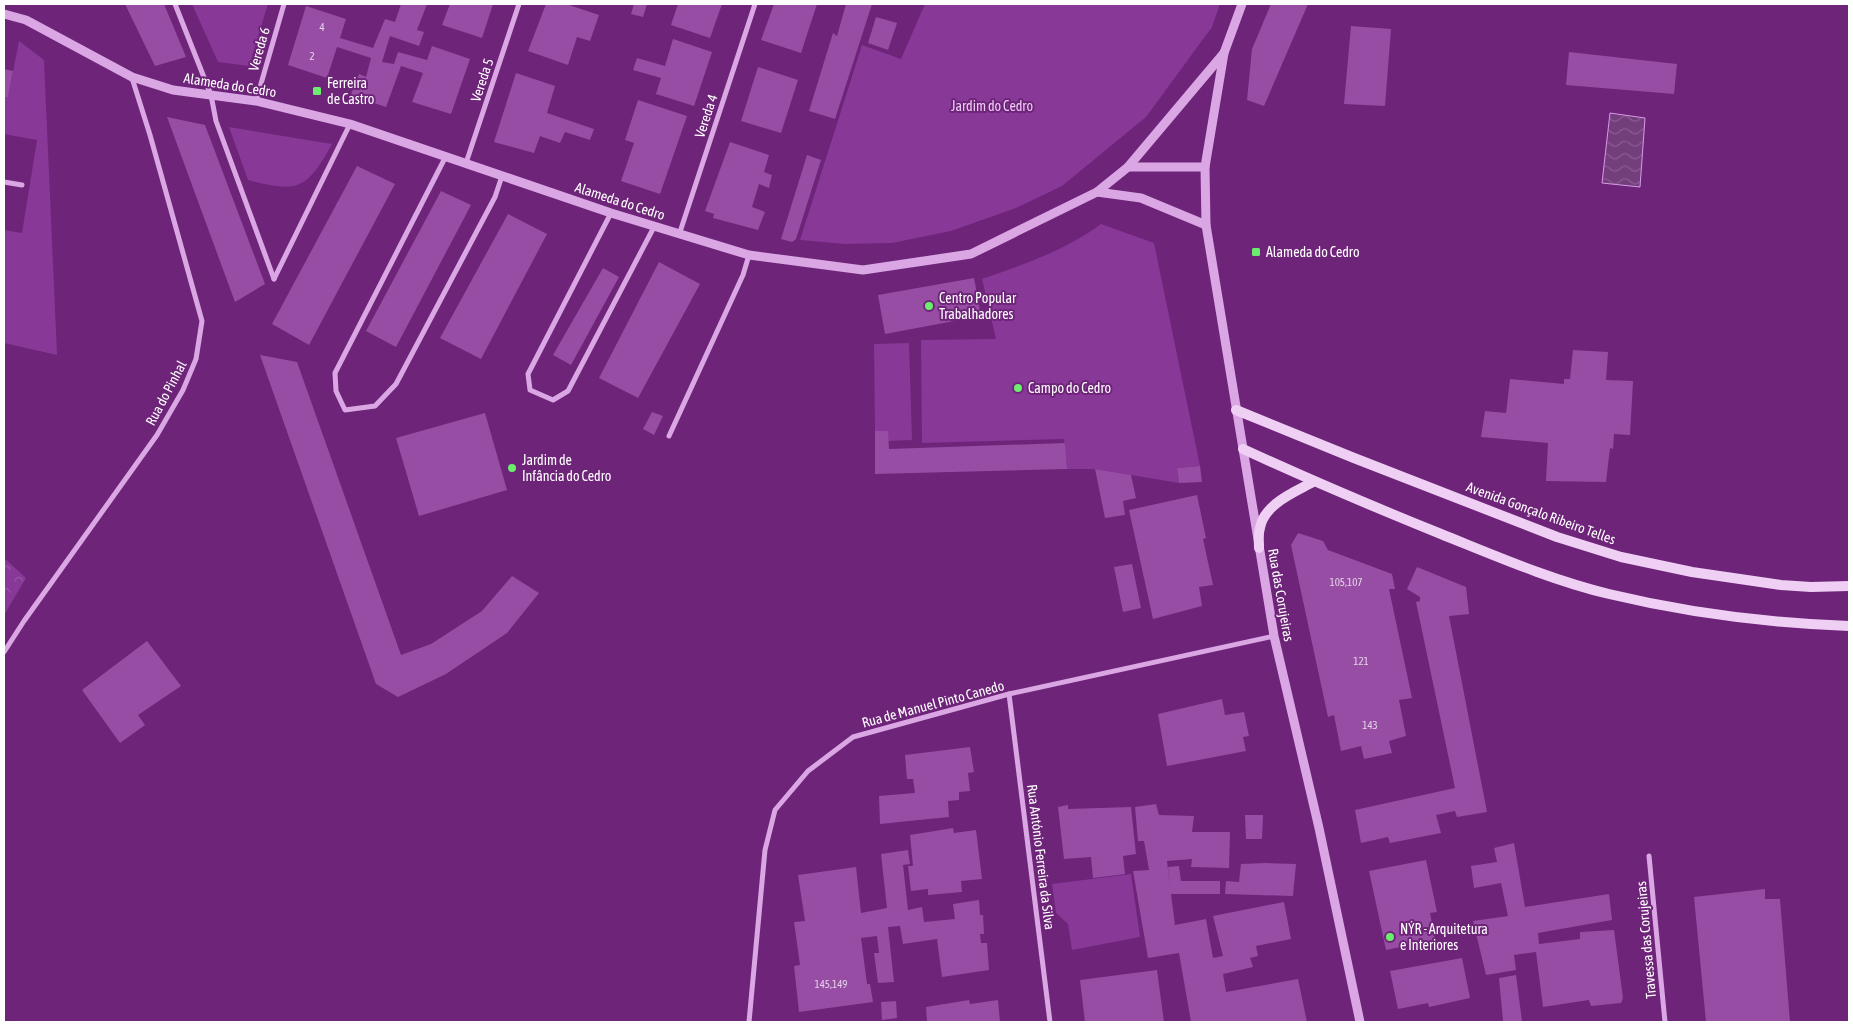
<svg xmlns="http://www.w3.org/2000/svg" width="1853" height="1026" font-family="'Asap Condensed',sans-serif">
  <style>
    .forest { fill: url(#forest-crowns) }
    .green { fill: #883897 }
    .water { fill: url(#water-waves); stroke: #d89be5 }
    .building { fill: #964da3 }
    .lines { fill: none; stroke-linecap: round; stroke-linejoin: round }
    .minor { stroke: #daa7e4; stroke-width: 5 }
    .tertiary { stroke: #daa7e4; stroke-width: 9 }
    .secondary { stroke: #efd0f4; stroke-width: 10 }
    .poi-dot { fill: #6bee6d; stroke: #6e2479; stroke-width: 2 }
    .labels { text-anchor: middle; stroke-width: 4; stroke-linejoin: round; paint-order: stroke }
    .number-label { font-size: 11px; fill: #e5d2e8 }
    .street-label { font-size: 14px; fill: #fff; stroke: #6e2479 }
    .poi-label { font-size: 14px; fill: #fff; stroke: #6e2479; text-anchor: start }
    .park-label { font-size: 14px; fill: #edcaf3; stroke: #6e2479 }
  </style>
  <defs>
    <pattern id="forest-crowns" width="20" height="18" patternUnits="userSpaceOnUse" patternTransform="scale(1.25)"><rect width="20" height="18" fill="#883897"/><path d="M2 6a3 3 0 1 1 6 0M12 15a3 3 0 1 1 6 0" fill="none" stroke="#9a56a7"/></pattern>
    <pattern id="water-waves" width="16" height="10" patternUnits="userSpaceOnUse" patternTransform="scale(1.25)"><rect width="16" height="10" fill="#743e7d"/><path d="M0 5q4-4 8 0t8 0" fill="none" stroke="#895b90"/></pattern>
  </defs>
  <rect width="100%" height="100%" fill="#6e2479"/>
  <polygon class="forest" points="4,558 26,578 4,615"/>
  <g class="green">
    <polygon points="192,4 268,4 249,66 218,62"/>
    <polygon points="925,4 1220,4 1212,27 1146,117 1062,186 1016,208 951,231 892,243 845,244 800,240 862,45 901,59"/>
    <polygon points="19,41 44,60 57,355 4,343 4,230 22,233 37,140 4,134 4,97 8,97"/>
    <path d="M229 127 332 144C307 190 297 193 248 180Z"/>
    <path d="M1101 224 1154 243 1200 466 1177 468 1179 483 1095 469H1067L1064 439 922 443 921 340 996 339 982 279C1023 265 1066 250 1101 224Z"/>
    <polygon points="909,343 912,440 888,441 888,431 875,431 874,344"/>
    <polygon points="1131,874 1140,937 1072,950 1068,924 1056,913 1052,884"/>
  </g>
  <polygon class="water" points="1610,113 1645,118 1640,187 1602,183"/>
  <g class="building">
    <polygon points="125,4 164,4 186,57 155,66"/>
    <polygon points="401,4 427,4 417,30 424,32 419,46 390,36 382,62 394,64 398,52 427,60 432,46 470,59 451,114 412,102 423,73 401,66 386,107 368,101 367,103 350,97 359,74 366,77 371,58 337,47 327,78 288,65 306,6 346,19 340,38 373,48 385,19 395,22"/>
    <polygon points="450,4 493,4 482,38 442,25"/>
    <polygon points="546,4 566,4 599,15 590,41 577,37 568,65 528,51"/>
    <polygon points="634,4 647,4 643,17 631,14"/>
    <polygon points="678,4 722,4 710,38 671,25"/>
    <polygon points="774,4 817,4 801,53 761,40"/>
    <polygon points="846,4 872,4 835,119 809,111 833,33 837,36"/>
    <polygon points="1271,4 1308,4 1264,106 1247,100 1252,49"/>
    <polygon points="876,17 897,23 888,50 868,43"/>
    <polygon points="1351,26 1391,29 1385,106 1344,104"/>
    <polygon points="673,39 712,52 694,106 656,94 661,78 633,70 637,58 665,66"/>
    <polygon points="1569,52 1677,64 1674,94 1566,85"/>
    <polygon points="758,67 798,80 781,133 741,121"/>
    <polygon points="4,69 13,71 8,97 4,97"/>
    <polygon points="516,73 555,86 547,113 594,129 590,140 565,132 560,143 540,136 534,153 494,142"/>
    <polygon points="638,100 687,116 660,194 621,181 634,143 625,140"/>
    <polygon points="167,117 205,125 265,284 235,302"/>
    <polygon points="730,142 769,155 764,172 772,175 769,188 759,184 752,207 765,212 758,230 713,218 714,214 705,211"/>
    <polygon points="807,155 821,160 796,239 792,242 781,239"/>
    <polygon points="357,166 395,184 309,345 272,324"/>
    <polygon points="441,191 471,205 396,347 366,331"/>
    <polygon points="508,214 547,234 481,359 440,338"/>
    <polygon points="659,262 700,284 638,398 599,378"/>
    <polygon points="603,268 619,277 571,365 553,355"/>
    <polygon points="974,278 981,316 885,334 878,295"/>
    <polygon points="1573,350 1608,352 1606,380 1633,381 1630,435 1614,434 1613,449 1610,448 1606,482 1546,481 1548,443 1481,437 1485,411 1506,413 1510,379 1564,384 1564,379 1570,379"/>
    <polygon points="260,355 297,362 401,655 431,644 482,611 512,576 539,593 507,633 446,674 398,697 376,684"/>
    <polygon points="652,412 663,416 654,435 643,429"/>
    <polygon points="485,413 507,490 419,516 396,438"/>
    <polygon points="875,431 888,431 889,449 1065,443 1067,469 875,474"/>
    <polygon points="1200,466 1202,482 1179,483 1177,468"/>
    <polygon points="1095,469 1131,475 1136,498 1123,501 1125,515 1105,518"/>
    <polygon points="1197,495 1206,538 1203,539 1213,585 1199,587 1202,606 1153,619 1129,510"/>
    <polygon points="1298,533 1323,541 1328,550 1392,574 1395,589 1389,589 1412,698 1399,700 1406,736 1389,741 1392,753 1364,759 1361,746 1341,751 1334,715 1328,717 1291,545"/>
    <polygon points="1132,564 1141,608 1123,612 1114,567"/>
    <polygon points="1417,567 1466,587 1469,614 1449,616 1487,812 1457,817 1455,811 1436,815 1441,833 1390,843 1388,837 1361,843 1355,810 1455,788 1416,602 1420,601 1420,597 1407,589"/>
    <polygon points="147,641 181,686 138,715 145,725 120,743 82,690"/>
    <polygon points="1222,699 1225,715 1244,712 1249,736 1243,737 1246,751 1167,766 1158,714"/>
    <polygon points="970,747 974,772 968,773 970,791 959,792 959,800 948,801 949,817 880,824 879,796 915,793 913,779 907,779 905,755"/>
    <polygon points="1156,804 1159,815 1194,816 1192,832 1230,832 1229,868 1191,867 1192,859 1167,861 1170,887 1168,867 1179,866 1181,881 1220,881 1220,894 1171,894 1175,925 1206,919 1213,958 1223,956 1213,916 1284,902 1291,939 1256,946 1258,956 1250,958 1253,967 1223,974 1226,992 1298,979 1307,1022 1191,1022 1179,953 1148,958 1133,871 1149,870 1144,841 1138,841 1135,807"/>
    <polygon points="1068,805 1068,809 1131,807 1136,854 1123,856 1125,874 1093,878 1091,857 1064,859 1058,807"/>
    <polygon points="1245,815 1263,815 1262,839 1246,839"/>
    <polygon points="953,828 954,833 976,830 982,879 961,881 962,892 928,895 928,889 911,891 908,866 913,866 910,835"/>
    <polygon points="1514,843 1525,907 1609,894 1612,920 1538,933 1539,944 1580,939 1580,932 1614,930 1623,998 1621,1003 1591,1006 1589,1000 1543,1007 1536,952 1514,955 1516,970 1486,975 1473,921 1508,916 1501,883 1474,888 1471,866 1497,862 1494,848"/>
    <polygon points="908,850 910,864 903,865 908,910 922,907 924,922 955,919 953,904 979,900 980,915 983,915 984,934 980,934 981,943 987,943 989,970 942,977 937,939 903,944 900,926 888,927 894,982 878,983 874,953 879,953 877,936 861,938 867,984 870,984 873,1002 799,1012 794,966 800,965 794,922 805,921 798,875 856,867 861,913 887,908 881,854"/>
    <polygon points="1426,860 1437,912 1430,913 1435,940 1386,950 1369,871"/>
    <polygon points="1266,863 1296,864 1293,896 1225,894 1226,881 1239,882 1241,864"/>
    <polygon points="1765,889 1765,899 1780,899 1790,1022 1706,1022 1694,897"/>
    <polygon points="1462,958 1470,998 1429,1007 1428,1003 1398,1009 1390,971"/>
    <polygon points="1157,970 1164,1022 1085,1022 1080,980"/>
    <polygon points="1516,975 1522,1021 1503,1021 1499,978"/>
    <polygon points="969,1000 970,1004 998,1000 1000,1022 927,1022 926,1007"/>
    <polygon points="896,1001 897,1018 882,1020 881,1002"/>
  </g>
  <g class="lines">
    <g class="minor">
      <polyline points="175,4 211,95 216,121 274,279"/>
      <polyline points="256,101 284,4"/>
      <polyline points="446,156 335,373 336,391 345,410 375,406 396,384 495,197 502,176"/>
      <polyline points="466,163 519,4"/>
      <polyline points="4,182 22,185"/>
      <polyline points="611,213 528,374 530,390 553,400 568,391 654,227"/>
      <polyline points="679,235 755,4"/>
      <polyline points="274,279 350,124"/>
      <polyline points="669,436 743,275 749,255"/>
      <polyline points="4,652 24,621 157,435 183,390 196,359 202,321 150,135 132,78"/>
      <polyline points="1009,694 1050,1022"/>
      <polyline points="1649,856 1665,1022"/>
      <polyline points="749,1022 765,850 775,810 808,771 853,737 1009,694 1274,636"/>
    </g>
    <g class="tertiary">
      <polyline points="1242,4 1224,53 1205,167 1206,225 1274,636 1319,828 1360,1022"/>
      <polyline points="4,14 26,20 132,77 173,90 256,101 350,124 611,213 749,255 863,270 971,254 1097,192 1128,167 1224,53"/>
      <polyline points="1128,167 1205,167"/>
      <polyline points="1097,192 1141,198 1206,225"/>
    </g>
    <g class="secondary">
      <polyline points="1236,410 1354,458 1557,537 1621,557 1692,572 1781,585 1811,587 1849,586"/>
      <path d="M1243 449C1308 479 1374 507 1441 534 1496 556 1551 580 1609 594 1688 613 1768 623 1849 626"/>
      <path d="M1259 548C1259 541 1258 534 1260 528 1264 504 1295 492 1313 482"/>
    </g>
  </g>
  <g class="poi-dot">
    <rect x="312" y="86" width="10" height="10" rx="2.5"/>
    <rect x="1251" y="247" width="10" height="10" rx="2.5"/>
    <circle cx="929" cy="306" r="5"/>
    <circle cx="1018" cy="388" r="5"/>
    <circle cx="512" cy="468" r="5"/>
    <circle cx="1390" cy="937" r="5"/>
  </g>
  <g class="labels">
    <g class="number-label">
      <text x="322" y="31">4</text>
      <text x="312" y="60">2</text>
      <text x="1346" y="586">105,107</text>
      <text x="1361" y="665">121</text>
      <text x="1370" y="729">143</text>
      <text x="831" y="988">145,149</text>
    </g>
    <g class="street-label">
      <text transform="translate(259 49) rotate(-74)" y="5">Vereda 6</text>
      <text transform="translate(482 80) rotate(-72)" y="5">Vereda 5</text>
      <text transform="translate(230 85) rotate(9)" y="5">Alameda do Cedro</text>
      <text transform="translate(706 116) rotate(-72)" y="5">Vereda 4</text>
      <text transform="translate(620 201) rotate(18)" y="5">Alameda do Cedro</text>
      <text transform="translate(166 393) rotate(-62)" y="5">Rua do Pinhal</text>
      <text transform="translate(1541 513) rotate(20)" y="5">Avenida Gonçalo Ribeiro Telles</text>
      <text transform="translate(1281 595) rotate(80)" y="5">Rua das Corujeiras</text>
      <text transform="translate(933 704) rotate(-15)" y="5">Rua de Manuel Pinto Canedo</text>
      <text transform="translate(1041 857) rotate(83)" y="5">Rua António Ferreira da Silva</text>
      <text transform="translate(1646 940) rotate(-95)" y="5">Travessa das Corujeiras</text>
    </g>
    <g class="poi-label">
      <text x="327" y="88">Ferreira<tspan x="327" dy="16">de Castro</tspan></text>
      <text x="1266" y="257">Alameda do Cedro</text>
      <text x="939" y="303">Centro Popular<tspan x="939" dy="16">Trabalhadores</tspan></text>
      <text x="1028" y="393">Campo do Cedro</text>
      <text x="522" y="465">Jardim de<tspan x="522" dy="16">Infância do Cedro</tspan></text>
      <text x="1400" y="934">NÝR - Arquitetura<tspan x="1400" dy="16">e Interiores</tspan></text>
    </g>
    <g class="park-label">
      <text x="992" y="111">Jardim do Cedro</text>
    </g>
  </g>
  <rect width="1853" height="1026" fill="none" stroke="#ffffff" stroke-width="10"/>
</svg>
